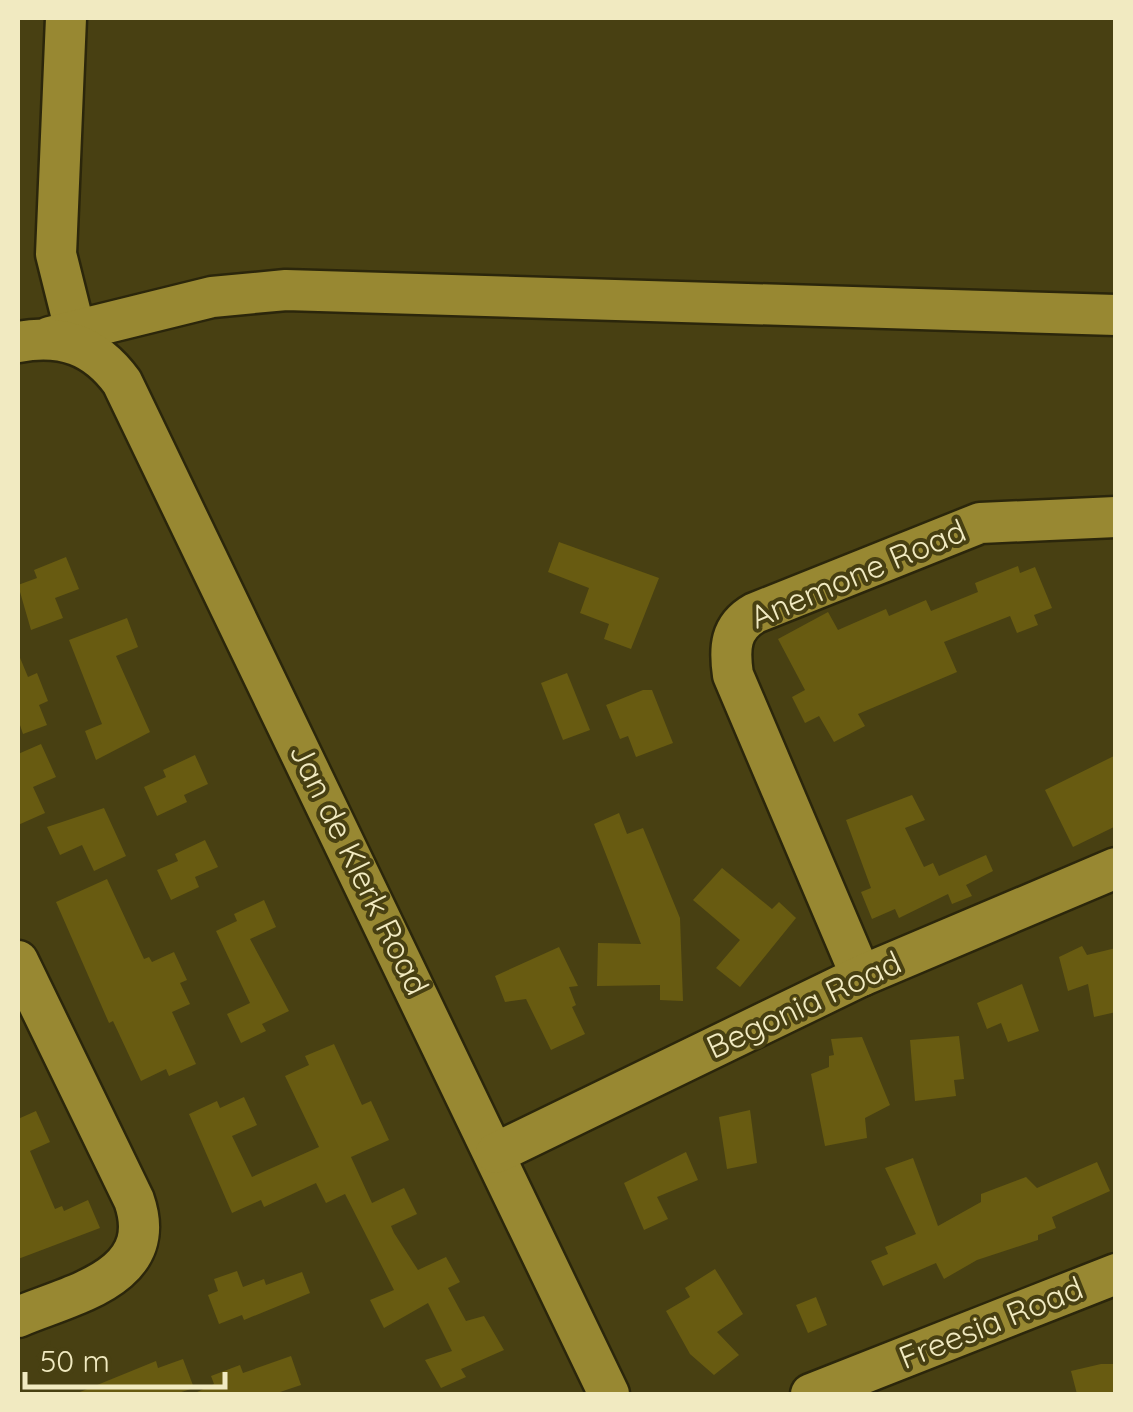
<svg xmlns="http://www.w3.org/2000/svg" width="1133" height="1412" font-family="Quicksand,sans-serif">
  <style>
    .building { fill: #685b11 }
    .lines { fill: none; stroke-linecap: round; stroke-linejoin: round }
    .minor-casing { stroke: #2b260b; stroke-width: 45 }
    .minor { stroke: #988832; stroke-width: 40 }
    .labels { text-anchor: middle; stroke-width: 8; stroke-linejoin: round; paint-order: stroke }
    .street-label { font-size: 32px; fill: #f1eac1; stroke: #484012 }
  </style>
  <rect width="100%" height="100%" fill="#484012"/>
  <g class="building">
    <polygon points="559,542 659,578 631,649 604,639 609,624 580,613 589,588 548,572"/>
    <polygon points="66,557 79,589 55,598 63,618 31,630 18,585 37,578 34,570"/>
    <polygon points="1018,566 1020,573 1035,567 1052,608 1034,615 1038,625 1017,633 1010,616 944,642 957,672 858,714 865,726 834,742 819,716 805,723 792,697 805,690 778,639 828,612 838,630 886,609 889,616 926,600 931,611 978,592 975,583"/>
    <polygon points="127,618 138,647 116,656 150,732 96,760 85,731 102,724 69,640"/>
    <polygon points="18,653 28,677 37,673 48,701 39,705 47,725 23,734 18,719"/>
    <polygon points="567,673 590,730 563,740 541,683"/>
    <polygon points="643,690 652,690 673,743 636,757 628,736 620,739 606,705"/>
    <polygon points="41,744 56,777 33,787 45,813 18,825 18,754"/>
    <polygon points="195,755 208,784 184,795 187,802 157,816 144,787 166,777 163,770"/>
    <polygon points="1116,755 1116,826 1073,847 1045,790"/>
    <polygon points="912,795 925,820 905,828 924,867 933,863 939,876 986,855 993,871 966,885 972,896 952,904 948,894 899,918 895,909 872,919 861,892 871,888 846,820"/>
    <polygon points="104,808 126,856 94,871 82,845 60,855 47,827"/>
    <polygon points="619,813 627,834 643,828 680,918 683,1001 660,1000 660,985 597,986 598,943 641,944 594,824"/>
    <polygon points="205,840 218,867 195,877 199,887 171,900 157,870 178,861 175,854"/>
    <polygon points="722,868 772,909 779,902 796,918 740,987 716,968 740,940 693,900"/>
    <polygon points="107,879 144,959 149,957 152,962 174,952 187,980 180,983 190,1004 172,1012 196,1064 169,1076 166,1069 141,1081 113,1021 109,1023 56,902"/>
    <polygon points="264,900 276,927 250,939 289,1011 262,1024 266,1031 241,1043 227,1014 250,1003 216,931 237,921 234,914"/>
    <polygon points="1082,946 1087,955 1116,948 1116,1012 1094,1017 1088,984 1068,991 1059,957"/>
    <polygon points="559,947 578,986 569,987 576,1005 572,1007 585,1034 551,1050 526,999 505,1002 495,976"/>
    <polygon points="1022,984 1039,1031 1008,1042 1001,1023 987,1029 977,1003"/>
    <polygon points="959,1036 964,1079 954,1080 956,1096 915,1101 910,1040"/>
    <polygon points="862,1037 890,1105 865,1118 867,1138 825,1146 811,1074 829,1067 829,1056 834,1055 831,1039"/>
    <polygon points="334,1044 362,1105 371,1101 389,1140 351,1157 372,1203 404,1188 417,1214 391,1226 394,1233 418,1270 446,1257 460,1282 448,1288 466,1321 484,1316 504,1350 461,1369 466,1377 441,1388 425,1360 452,1351 428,1303 384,1328 370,1300 394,1290 345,1194 326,1203 316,1183 264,1207 261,1200 232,1213 189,1114 217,1101 220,1108 244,1097 257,1125 232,1136 252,1177 319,1147 285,1076 309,1065 305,1056"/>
    <polygon points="750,1110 757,1163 727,1169 719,1117"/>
    <polygon points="36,1111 50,1142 30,1151 55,1209 62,1206 64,1211 88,1200 100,1228 18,1259 18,1119"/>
    <polygon points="686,1152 698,1180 657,1197 668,1219 644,1230 624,1183"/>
    <polygon points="913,1158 938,1226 981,1202 981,1194 1026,1177 1037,1188 1097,1162 1110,1191 1052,1217 1056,1228 1038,1235 1038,1240 977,1260 944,1279 936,1263 883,1286 871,1261 888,1254 885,1247 916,1234 885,1168"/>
    <polygon points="715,1269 743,1314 717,1332 739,1355 714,1375 690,1354 666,1311 690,1297 685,1288"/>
    <polygon points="237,1271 243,1287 264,1279 266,1285 302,1272 310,1293 244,1320 242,1315 219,1324 208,1295 218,1291 214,1279"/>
    <polygon points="816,1297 827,1325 808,1333 796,1305"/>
    <polygon points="291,1356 301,1385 274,1394 193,1394 214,1384 211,1376 240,1365 243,1373"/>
    <polygon points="183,1359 194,1388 175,1394 75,1394 156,1361 158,1368"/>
    <polygon points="1101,1364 1116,1364 1116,1394 1077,1394 1071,1371"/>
  </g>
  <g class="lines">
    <g class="minor-casing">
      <g id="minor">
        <polyline points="66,18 56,254 75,330"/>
        <polyline points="50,337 212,297 286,290 1116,315"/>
        <path d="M18 342C62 334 95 345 122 382L609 1394"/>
        <path d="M18 961 134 1200C161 1278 72 1294 18 1317"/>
        <path d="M861 976 733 675C729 648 730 627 755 613L980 523 1116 517"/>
        <polyline points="496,1153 861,976 1116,868"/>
        <polyline points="811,1394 1116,1274"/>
      </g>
    </g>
    <use href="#minor" class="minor"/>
  </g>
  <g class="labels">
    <g class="street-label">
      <text transform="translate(858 574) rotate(-23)" y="11">Anemone Road</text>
      <text transform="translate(359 869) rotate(64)" y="11">Jan de Klerk Road</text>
      <text transform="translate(804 1005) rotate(-25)" y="11">Begonia Road</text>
      <text transform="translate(991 1323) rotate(-22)" y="11">Freesia Road</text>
    </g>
  </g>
  <rect width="1133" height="1412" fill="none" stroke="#f1eac1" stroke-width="40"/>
  <path d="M25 1372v15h200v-15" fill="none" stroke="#f1eac1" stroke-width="5"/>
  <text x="40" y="1372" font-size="30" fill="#f1eac1" stroke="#484012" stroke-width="8" paint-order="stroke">50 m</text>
</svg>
